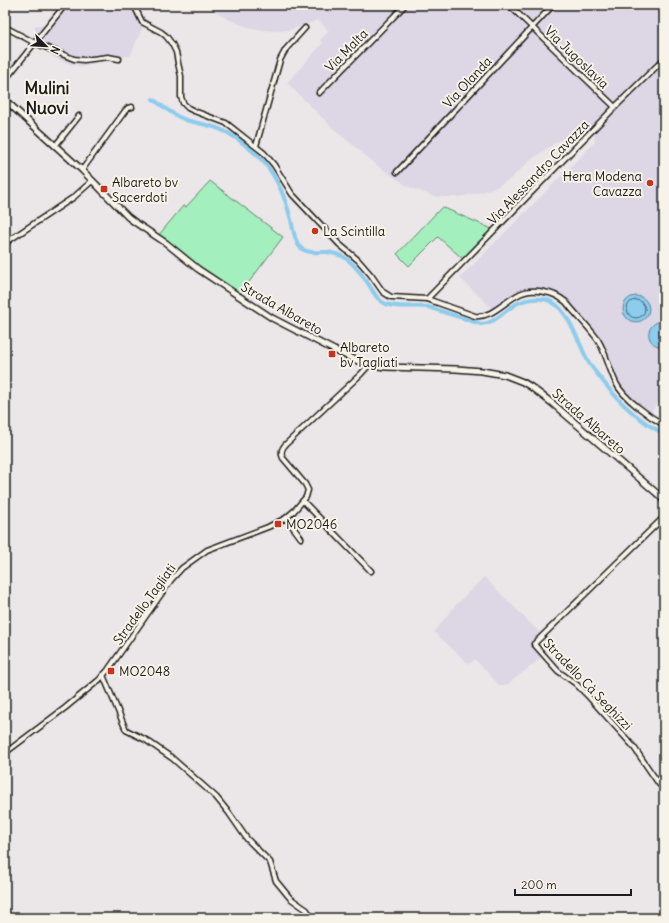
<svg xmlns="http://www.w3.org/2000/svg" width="669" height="923" font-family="Delius,sans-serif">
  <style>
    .built { fill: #dcd6e5 }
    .green { fill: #a4efbe; stroke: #60866d }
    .water { fill: #8ccced; stroke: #5f8699 }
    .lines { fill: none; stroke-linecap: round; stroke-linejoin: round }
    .shore { stroke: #496270; stroke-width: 1 }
    .canal { stroke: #8ccced; stroke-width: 4 }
    .minor-casing { stroke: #1c1c1c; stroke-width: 7 }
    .tertiary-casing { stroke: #1c1c1c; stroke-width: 8 }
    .minor { stroke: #f7f3e8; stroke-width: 4 }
    .tertiary { stroke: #f7f3e8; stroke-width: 5 }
    .poi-dot { fill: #c8321e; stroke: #f7f3e8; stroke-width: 1.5 }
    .labels { text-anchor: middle; stroke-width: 4; stroke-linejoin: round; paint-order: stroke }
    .street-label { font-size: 13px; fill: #1c1c1c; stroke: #f7f3e8 }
    .poi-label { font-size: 13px; fill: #1c1c1c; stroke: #f7f3e8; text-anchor: start }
    .district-label { font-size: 17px; font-weight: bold; fill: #1c1c1c; stroke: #f7f3e8 }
  </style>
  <rect width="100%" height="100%" fill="#ebe6e7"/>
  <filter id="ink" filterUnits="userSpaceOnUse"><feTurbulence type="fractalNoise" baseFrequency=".025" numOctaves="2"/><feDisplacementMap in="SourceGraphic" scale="8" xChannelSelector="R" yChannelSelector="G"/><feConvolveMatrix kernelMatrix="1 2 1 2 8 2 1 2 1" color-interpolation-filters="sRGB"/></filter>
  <g filter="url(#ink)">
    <g class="built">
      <polygon points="62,5 136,5 144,24 130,56 116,57 95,62 83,67 64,62 56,58 33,43 35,25 45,26"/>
      <polygon points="206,5 664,5 664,396 649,414 635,402 622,389 617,383 603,347 565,299 553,291 539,289 525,290 516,293 508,298 494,310 460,278 595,142 594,132 574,135 556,142 532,159 510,179 496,187 478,193 459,197 444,197 433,196 409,187 378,166 335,130 287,83 323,43 320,40 329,31 318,20 304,25 288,30 275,31 264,30 251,28 242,25 226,18"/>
      <polygon points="484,577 543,636 538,643 546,654 508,684 500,686 475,659 469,664 434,632 454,607"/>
    </g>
    <g class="green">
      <polygon points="210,181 283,237 240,294 197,267 158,236 183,206 186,207"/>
      <polygon points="442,207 492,229 463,259 438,237 409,266 397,254"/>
    </g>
    <g class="water">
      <circle cx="636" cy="309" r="13"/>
      <path d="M660 321H664V347C646 347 643 326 660 321Z"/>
    </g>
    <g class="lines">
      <circle class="shore" cx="636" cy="309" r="9"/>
      <path class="canal" d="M153 99C163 107 174 116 186 120 199 124 212 125 224 131 237 137 248 147 258 156 276 173 285 196 291 220 293 228 294 239 299 246 305 254 318 252 327 252 332 253 337 254 342 256 352 261 360 272 367 282 373 290 376 300 386 304 400 309 414 305 428 307L481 324C495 323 502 313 513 306 522 300 532 298 542 299 568 301 578 344 589 363 595 372 603 381 610 390 625 408 643 423 664 434"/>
      <g class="minor-casing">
        <g id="minor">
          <path d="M134 5 142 22 161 32 166 36 172 44 176 52 178 63 181 76V97L183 103 188 108 194 111 226 123 264 153 274 165 292 194 339 244 358 260 371 275 383 292 391 297 427 299 475 316C491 318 503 303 516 296 524 291 535 290 544 292 552 293 560 297 566 302 576 315 589 327 598 340 606 353 609 369 616 383 623 398 650 417 664 425"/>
          <polyline points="509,5 615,107"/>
          <polyline points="5,27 35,43 74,59 84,60 108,57 119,59"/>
          <polyline points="5,80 65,5"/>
          <polyline points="319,93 405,5"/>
          <polyline points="55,146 79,116"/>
          <polyline points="256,146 280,60 286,49 305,28"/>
          <polyline points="82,170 125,111 128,108 132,107"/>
          <polyline points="397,172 553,5"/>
          <polyline points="5,243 74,197 92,181"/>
          <polyline points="427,299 615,107 664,59"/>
          <polyline points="303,501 371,571"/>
          <polyline points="664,517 534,644 558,671 576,684 587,695 605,715 633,746 659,784 664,788"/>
          <polyline points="286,518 301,538"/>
          <polyline points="103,675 126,730 146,740 172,758 216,797 229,813 247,839 270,862 276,881 290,898 307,910 312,918"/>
          <path d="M5 753 65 708 99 680 108 670 171 580 182 568 207 550 268 527 286 518 294 511 306 497 308 490 305 484 283 458C280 452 282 448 286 444L361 374 369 365"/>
        </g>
      </g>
      <g class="tertiary-casing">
        <polyline id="tertiary" points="5,100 82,170 128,217 136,223 166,243 198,269 272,318 334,350 358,361 369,365 386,367 456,369 482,371 505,375 523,382 531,387 552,403 660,496 664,501"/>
      </g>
      <use href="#minor" class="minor"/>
      <use href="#tertiary" class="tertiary"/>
    </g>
  </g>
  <g class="poi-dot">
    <circle cx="650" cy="183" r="4"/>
    <rect x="100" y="185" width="8" height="8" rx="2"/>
    <circle cx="315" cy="231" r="4"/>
    <rect x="328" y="350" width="8" height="8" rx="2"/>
    <rect x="274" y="520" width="8" height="8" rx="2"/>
    <rect x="107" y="667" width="8" height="8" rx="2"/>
  </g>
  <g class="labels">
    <g class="street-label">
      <text transform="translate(346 50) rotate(-45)" y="5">Via Malta</text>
      <text transform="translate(577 57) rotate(44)" y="5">Via Jugoslavia</text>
      <text transform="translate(467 82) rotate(-47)" y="5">Via Olanda</text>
      <text transform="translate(538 172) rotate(-46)" y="5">Via Alessandro Cavazza</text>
      <text transform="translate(282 308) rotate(30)" y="5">Strada Albareto</text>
      <text transform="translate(589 421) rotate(41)" y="5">Strada Albareto</text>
      <text transform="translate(144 604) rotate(-54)" y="5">Stradello Tagliati</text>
      <text transform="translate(588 684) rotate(46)" y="5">Stradello Cà Seghizzi</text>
    </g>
    <g class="poi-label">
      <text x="642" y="181" text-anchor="end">Hera Modena<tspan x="642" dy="15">Cavazza</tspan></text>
      <text x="112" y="187">Albareto bv<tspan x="112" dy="15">Sacerdoti</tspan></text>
      <text x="323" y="236">La Scintilla</text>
      <text x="340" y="352">Albareto<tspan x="340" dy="15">bv Tagliati</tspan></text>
      <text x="286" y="529">MO2046</text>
      <text x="119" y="676">MO2048</text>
    </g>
    <g class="district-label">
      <text x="47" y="94">Mulini<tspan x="47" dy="20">Nuovi</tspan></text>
    </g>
  </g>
  <rect width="669" height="923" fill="none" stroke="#f7f3e8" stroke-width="20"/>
  <rect x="10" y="10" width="649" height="903" fill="none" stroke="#1c1c1c" stroke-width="1.5" filter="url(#ink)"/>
  <g transform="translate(46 46) rotate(114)" stroke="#f7f3e8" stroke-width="3" paint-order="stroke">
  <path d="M0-3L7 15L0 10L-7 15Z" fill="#1c1c1c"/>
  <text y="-6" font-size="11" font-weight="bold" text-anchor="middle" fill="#1c1c1c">N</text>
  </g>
  <path d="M515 889v6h116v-6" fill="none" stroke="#1c1c1c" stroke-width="2"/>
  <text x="521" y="889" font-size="12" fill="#1c1c1c" stroke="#f7f3e8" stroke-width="3" paint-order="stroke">200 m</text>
</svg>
